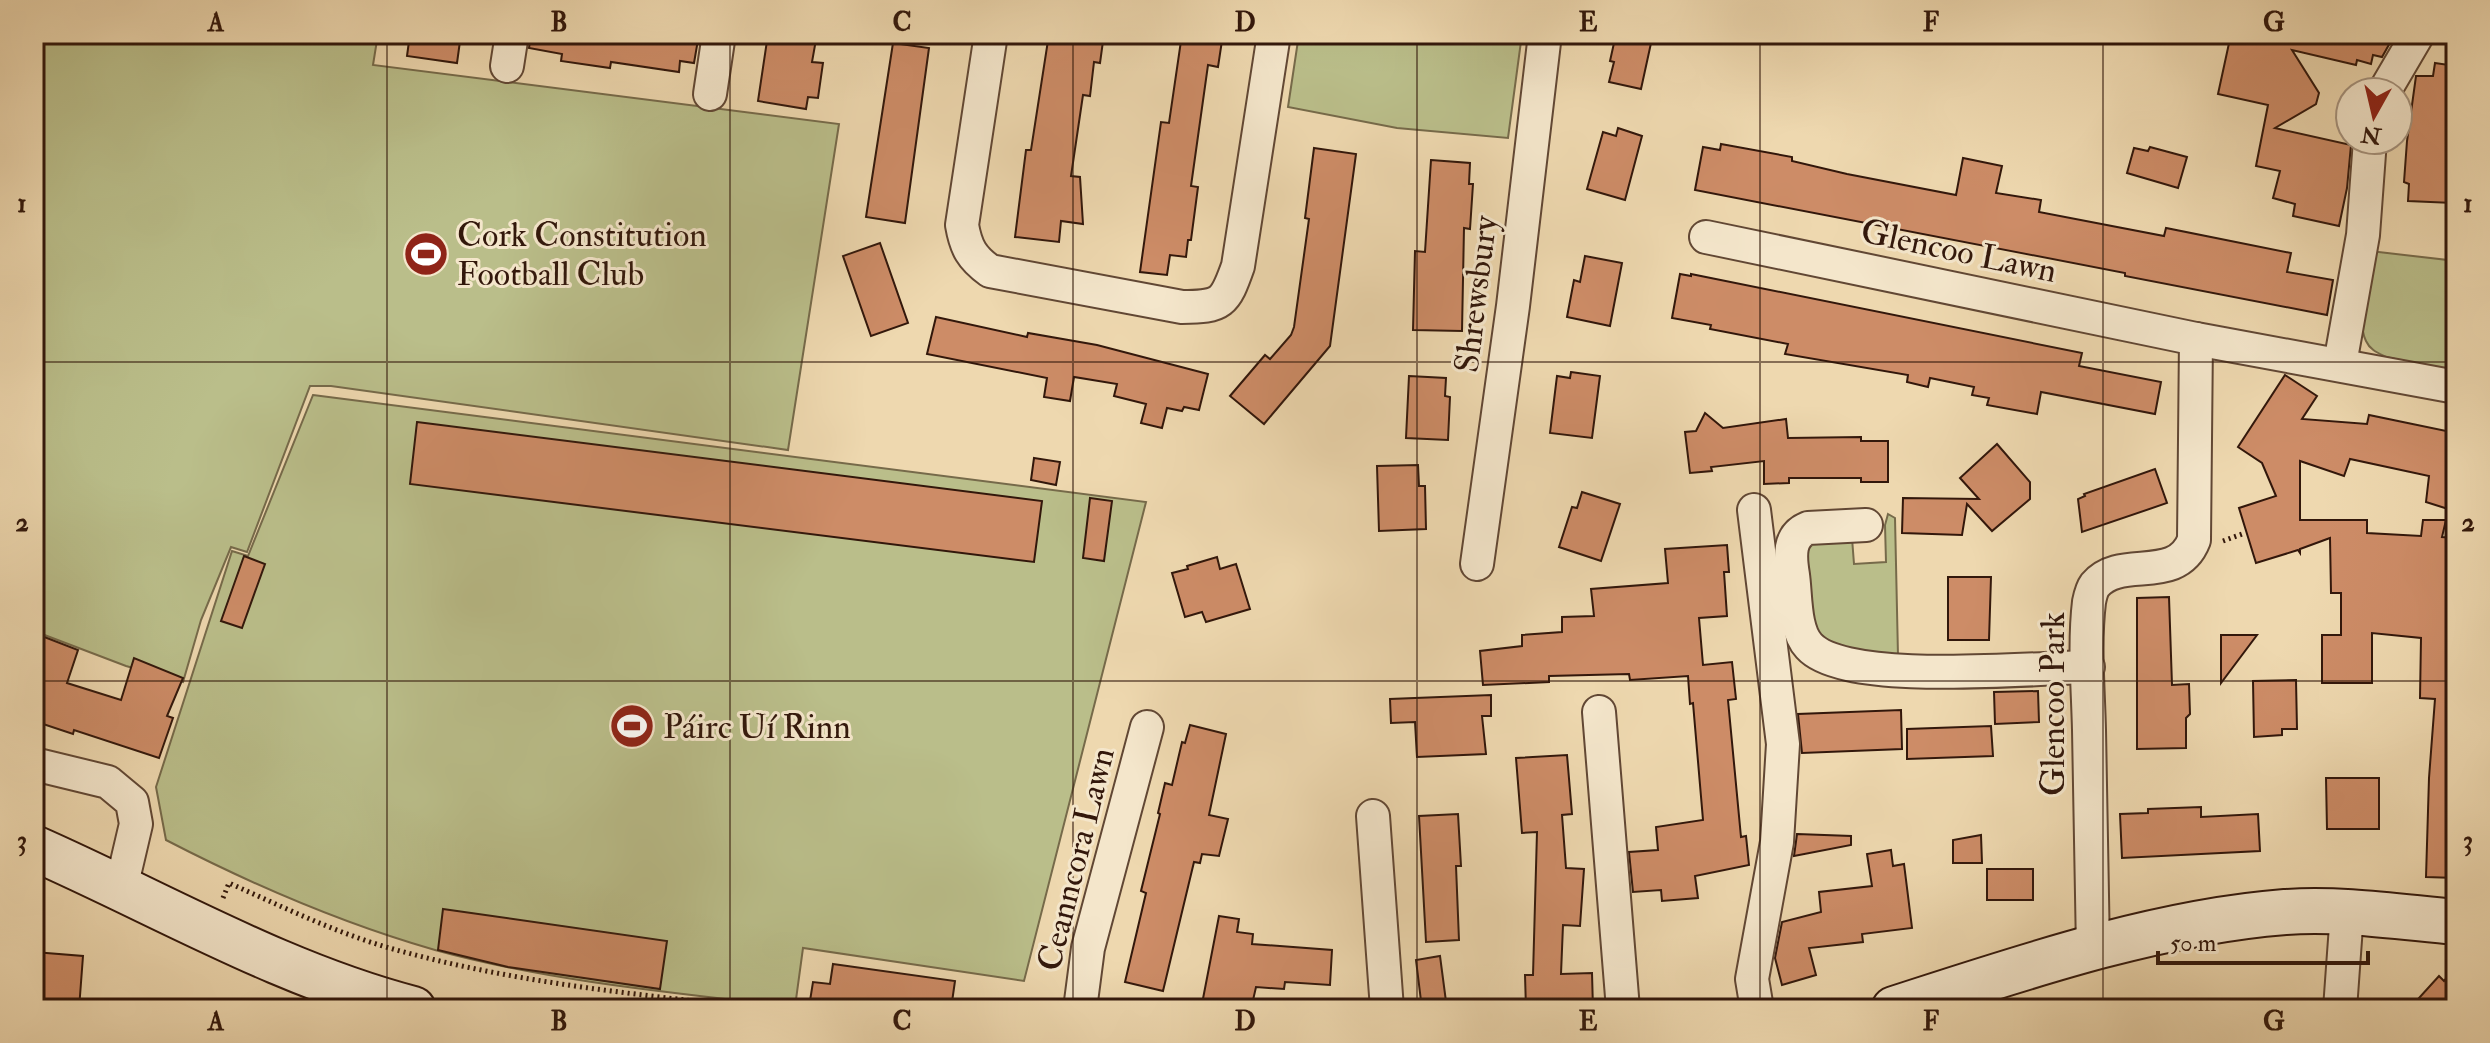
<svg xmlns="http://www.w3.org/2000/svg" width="2490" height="1043" font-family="'IM FELL Double Pica',serif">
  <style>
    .green { fill: #babe8a; stroke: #766a4a; stroke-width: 2 }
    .building { fill: #cd8c67; stroke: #32170b; stroke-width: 2 }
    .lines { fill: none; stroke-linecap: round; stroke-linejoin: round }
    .street-casing { stroke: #614734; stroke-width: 36 }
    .secondary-casing { stroke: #32170b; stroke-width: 48 }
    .path { stroke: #32170b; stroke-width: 5; stroke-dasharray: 2 4; stroke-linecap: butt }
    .street { stroke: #f4e6cb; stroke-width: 32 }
    .secondary { stroke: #f4e6cb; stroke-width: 44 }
    .grid { fill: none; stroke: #32170b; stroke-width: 2; stroke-opacity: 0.55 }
    .labels { text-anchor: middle; stroke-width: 6; stroke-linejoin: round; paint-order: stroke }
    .poi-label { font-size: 34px; fill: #32170b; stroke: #f4e6cb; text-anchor: start }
    .street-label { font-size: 34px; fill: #32170b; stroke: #f4e6cb }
    .neatline { fill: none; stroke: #32170b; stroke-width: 3 }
    .grid-label { font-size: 26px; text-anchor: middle; font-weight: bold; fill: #32170b }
  </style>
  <rect width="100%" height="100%" fill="#eed8af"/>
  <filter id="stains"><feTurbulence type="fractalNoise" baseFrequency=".0025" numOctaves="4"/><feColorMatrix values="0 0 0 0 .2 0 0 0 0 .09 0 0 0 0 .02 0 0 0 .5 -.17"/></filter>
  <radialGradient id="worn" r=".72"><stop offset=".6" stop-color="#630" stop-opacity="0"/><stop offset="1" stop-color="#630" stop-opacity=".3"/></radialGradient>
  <g class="green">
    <polygon points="34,34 378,34 373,65 839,124 788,450 331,386 310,386 247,552 231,547 201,620 183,682 126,666 34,631"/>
    <polygon points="1299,34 1522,34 1508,138 1397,128 1288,107"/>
    <path d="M2370 251 2456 261V372L2386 357C2378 353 2370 350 2366 341 2356 322 2367 273 2370 251Z"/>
    <path d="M313 395 1146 502 1024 981 803 948 795 1007C676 993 552 982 435 950 341 923 253 885 166 840L156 787 232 551 248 556Z"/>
    <polygon points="1888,514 1895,518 1898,656 1846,652 1815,631 1805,557 1811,542 1852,538 1854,564 1886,562 1885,525"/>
  </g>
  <g class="building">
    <polygon points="410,34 461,34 457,63 407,56"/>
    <polygon points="531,34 699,34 694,63 680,61 679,72 611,62 610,68 561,61 562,54 529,48"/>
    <polygon points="768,34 817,34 812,62 823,63 818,98 808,97 806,109 758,101"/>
    <polygon points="1049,34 1104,34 1100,63 1094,62 1090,96 1083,95 1071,176 1080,177 1083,224 1061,221 1059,242 1015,237 1026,150 1031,150"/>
    <polygon points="1182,34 1223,34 1218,67 1208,65 1191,186 1198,187 1191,240 1188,240 1186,257 1170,255 1167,275 1140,272 1161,122 1169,123"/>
    <polygon points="1616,34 1653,34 1641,89 1609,82 1614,62 1610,61"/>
    <polygon points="2231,34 2395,34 2382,57 2373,55 2371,64 2357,60 2356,65 2292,50 2319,93 2316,104 2275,128 2351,145 2347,188 2339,226 2293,216 2295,204 2273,198 2280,171 2256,166 2268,105 2218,94"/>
    <polygon points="893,43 929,48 905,223 866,217"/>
    <polygon points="2435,63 2456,66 2453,203 2408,201 2409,184 2404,182 2407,141 2416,76 2433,76"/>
    <polygon points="1618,128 1642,136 1625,200 1587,189 1603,132 1616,136"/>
    <polygon points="1721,144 1792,157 1792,161 1847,174 1956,195 1963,158 2002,166 1996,193 2041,200 2039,212 2164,236 2166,228 2291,253 2287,272 2333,280 2327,315 2125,276 2125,273 1695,190 1703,147 1720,150"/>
    <polygon points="2150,147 2187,157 2178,188 2127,173 2134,148 2148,151"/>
    <polygon points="1314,148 1356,154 1330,346 1264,424 1230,396 1265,355 1270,359 1291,335 1294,327 1309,219 1305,218"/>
    <polygon points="1431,160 1470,163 1469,184 1473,184 1470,229 1464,228 1462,331 1413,330 1415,251 1425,252"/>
    <polygon points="880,243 908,323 871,336 843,256"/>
    <polygon points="1585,256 1622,263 1610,326 1567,317 1574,280 1580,282"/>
    <polygon points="1680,274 1691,276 1691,274 2082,353 2079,366 2161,382 2155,414 2041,392 2037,414 1987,405 1989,398 1972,395 1974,387 1930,378 1928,387 1907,382 1908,375 1785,354 1788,344 1710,329 1711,325 1672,318"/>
    <polygon points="936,317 1027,337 1028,333 1097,345 1208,374 1199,410 1184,407 1182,411 1167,408 1162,428 1141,423 1146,404 1114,396 1117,384 1074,377 1070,401 1044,397 1047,378 927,354"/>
    <polygon points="1571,372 1600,376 1592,438 1550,433 1557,376 1570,378"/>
    <polygon points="2285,375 2317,396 2302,419 2367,424 2369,415 2456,433 2456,473 2448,509 2426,502 2429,476 2350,459 2344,476 2300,461 2300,520 2367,520 2367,533 2421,536 2423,520 2446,520 2442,537 2456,538 2456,878 2426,877 2429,778 2435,699 2420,698 2421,638 2372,633 2372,683 2322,683 2322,635 2341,635 2341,593 2331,593 2330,538 2300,549 2300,553 2298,550 2256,563 2239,508 2276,496 2262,463 2238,447"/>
    <polygon points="1409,376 1446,378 1445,396 1450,397 1448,440 1406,438"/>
    <polygon points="1705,413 1723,428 1786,419 1788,438 1861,437 1861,441 1888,441 1888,482 1861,482 1861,478 1789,478 1789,483 1764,484 1764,461 1711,467 1712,471 1690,473 1685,432 1696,431"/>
    <polygon points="417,422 1042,501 1034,562 410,484"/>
    <polygon points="1997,444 2030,482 2030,499 1992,531 1967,504 1962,535 1902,533 1903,498 1979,499 1960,478"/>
    <polygon points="1034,458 1060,462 1056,485 1031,480"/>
    <polygon points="1418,465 1419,486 1425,486 1426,529 1379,531 1377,466"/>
    <polygon points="2155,469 2167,503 2082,532 2078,499 2085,496 2084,494"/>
    <polygon points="1582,492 1620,504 1601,561 1559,547 1572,507 1577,508"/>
    <polygon points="1090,498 1112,501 1104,561 1083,558"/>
    <polygon points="1727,545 1729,572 1724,572 1727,616 1699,618 1703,665 1732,662 1736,699 1728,700 1741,837 1746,836 1749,865 1695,876 1698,898 1662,901 1661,890 1633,892 1629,852 1658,850 1656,827 1703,820 1693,703 1690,704 1688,676 1630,680 1629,674 1549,676 1549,682 1483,685 1480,651 1522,646 1522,635 1562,632 1562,617 1594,616 1591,589 1668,583 1665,549"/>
    <polygon points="244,556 265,564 242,628 221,621"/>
    <polygon points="1217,557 1220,569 1236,564 1250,609 1206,622 1202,612 1185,617 1172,573 1188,569 1187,566"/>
    <polygon points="1948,577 1991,577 1989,640 1948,640"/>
    <polygon points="2169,597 2172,685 2189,684 2190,714 2186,718 2186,748 2137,749 2137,598"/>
    <polygon points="34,633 78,650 67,683 121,700 134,658 183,678 167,716 173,718 159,758 74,730 73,734 34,721"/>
    <polygon points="2221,635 2257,635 2221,683"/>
    <polygon points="2296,680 2297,729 2282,729 2282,735 2254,737 2253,681"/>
    <polygon points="2038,691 2039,722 1995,724 1994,692"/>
    <polygon points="1491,695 1491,716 1482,716 1486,754 1417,757 1415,722 1391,723 1390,699"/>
    <polygon points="1901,710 1902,749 1802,753 1798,714"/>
    <polygon points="1190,725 1226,734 1209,815 1228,819 1219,856 1202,854 1200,863 1194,862 1163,991 1125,982 1146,893 1141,891 1160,814 1158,813 1165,783 1172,785 1182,742 1185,743"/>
    <polygon points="1991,726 1993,756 1907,759 1907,729"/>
    <polygon points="1567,755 1572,814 1562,815 1566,868 1584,869 1580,926 1563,925 1561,974 1592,973 1593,1009 1526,1009 1525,975 1533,975 1537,832 1522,833 1516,758"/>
    <polygon points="2326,778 2379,778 2379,829 2327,829"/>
    <polygon points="2201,807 2201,817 2258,814 2260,851 2122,858 2120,814 2148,813 2148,809"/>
    <polygon points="1458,814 1461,866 1456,866 1459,940 1426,942 1419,816"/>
    <polygon points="1797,834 1851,836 1851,845 1794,856"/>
    <polygon points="1981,835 1982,863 1953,863 1953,840"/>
    <polygon points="1891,850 1893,866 1904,864 1912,928 1862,934 1863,942 1809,948 1816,975 1782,985 1775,958 1782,922 1821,912 1819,892 1872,886 1867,854"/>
    <rect x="1987" y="869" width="46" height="31"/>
    <polygon points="443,909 667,941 660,989 508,967 438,950"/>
    <polygon points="1219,916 1239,919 1237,932 1253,934 1252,944 1332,950 1330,985 1285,982 1284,989 1256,987 1251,1009 1201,1009"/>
    <polygon points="34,952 83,956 79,1009 34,1007"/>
    <polygon points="1440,956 1447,1009 1422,1009 1416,960"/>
    <polygon points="833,964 955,981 951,1009 809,1007 813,982 830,984"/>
    <polygon points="2456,967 2456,1009 2409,1009 2439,976 2444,981"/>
  </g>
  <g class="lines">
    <g class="street-casing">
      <g id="street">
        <path d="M991 34 962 225C966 248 972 258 990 271L1182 307C1222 307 1225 303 1238 266L1274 34"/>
        <polyline points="507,66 512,34"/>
        <polyline points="2384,92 2418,34"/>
        <polyline points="710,94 719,34"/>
        <polyline points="1706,237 2196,339"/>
        <polyline points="2340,364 2363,235 2370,140"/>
        <polyline points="1754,510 1783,744 1777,842 1752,979 1757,1009"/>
        <path d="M1866 525 1808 528C1788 536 1790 557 1793 575 1796 596 1794 630 1809 646 1845 686 2032 668 2088 667"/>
        <polyline points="1477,564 1513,306 1545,34"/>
        <polyline points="1599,712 1623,1009"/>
        <polyline points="34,764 108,782 132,802 136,824 121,888"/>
        <polyline points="1373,816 1387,1009"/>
        <path d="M2093 950C2091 876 2090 803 2089 730 2088 688 2084 644 2089 602 2090 597 2092 589 2095 585 2121 554 2176 586 2194 540L2196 339 2456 387"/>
        <polyline points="1080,1009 1088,948 1147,727"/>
        <polyline points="2340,1009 2347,912"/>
      </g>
    </g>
    <g class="secondary-casing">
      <g id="secondary">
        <path d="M34 848C159 903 279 974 413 1009"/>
        <path d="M1894 1009C2018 969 2155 922 2285 912 2342 908 2400 917 2456 922"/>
      </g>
    </g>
    <g class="path">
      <polyline points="2223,541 2245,533"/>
      <path d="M223 898 229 883C283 907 336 933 393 949 514 983 642 995 766 1009"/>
    </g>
    <use href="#street" class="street"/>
    <use href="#secondary" class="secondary"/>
  </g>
  <path class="grid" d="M387 34V1009M730 34V1009M1073 34V1009M1417 34V1009M1760 34V1009M2103 34V1009M34 362H2456M34 681H2456"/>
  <defs>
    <g id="stadium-disc" transform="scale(2.3)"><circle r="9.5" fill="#8f2418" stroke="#f4e6cb"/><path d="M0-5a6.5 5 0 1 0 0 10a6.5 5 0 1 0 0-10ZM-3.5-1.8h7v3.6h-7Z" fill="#fff"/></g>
  </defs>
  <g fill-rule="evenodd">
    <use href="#stadium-disc" x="426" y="254"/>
    <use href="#stadium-disc" x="632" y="726"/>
  </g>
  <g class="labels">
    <g class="poi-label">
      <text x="457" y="246">Cork Constitution<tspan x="457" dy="39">Football Club</tspan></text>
      <text x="663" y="738">Páirc Uí Rinn</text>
    </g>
    <g class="street-label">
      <text transform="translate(1959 250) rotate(12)" y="12">Glencoo Lawn</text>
      <text transform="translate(1475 294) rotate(-83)" y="12">Shrewsbury</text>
      <text transform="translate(2052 704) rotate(-90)" y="12">Glencoo Park</text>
      <text transform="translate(1075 859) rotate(-76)" y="12">Ceanncora Lawn</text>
    </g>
  </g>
  <rect width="2490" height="1043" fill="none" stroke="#eed8af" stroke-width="88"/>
  <g transform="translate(2374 116) rotate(188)"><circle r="38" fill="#f4e6cb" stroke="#a6937e" stroke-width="2"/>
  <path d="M0-6L14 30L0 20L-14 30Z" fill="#8f2418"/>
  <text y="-12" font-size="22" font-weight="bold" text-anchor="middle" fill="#32170b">N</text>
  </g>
  <path d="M2158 951v12h210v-12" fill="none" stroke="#32170b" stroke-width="4"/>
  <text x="2170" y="951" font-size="24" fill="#32170b" stroke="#f4e6cb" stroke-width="6" paint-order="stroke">50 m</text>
  <rect x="44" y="44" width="2402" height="955" class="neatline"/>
  <g class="grid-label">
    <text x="216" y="31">A</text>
    <text x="559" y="31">B</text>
    <text x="902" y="31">C</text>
    <text x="1245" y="31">D</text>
    <text x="1588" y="31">E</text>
    <text x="1931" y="31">F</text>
    <text x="2274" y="31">G</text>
    <text x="22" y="212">1</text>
    <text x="2468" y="212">1</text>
    <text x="22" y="531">2</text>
    <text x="2468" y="531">2</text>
    <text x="22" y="849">3</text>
    <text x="2468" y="849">3</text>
    <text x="216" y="1030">A</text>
    <text x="559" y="1030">B</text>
    <text x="902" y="1030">C</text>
    <text x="1245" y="1030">D</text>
    <text x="1588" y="1030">E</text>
    <text x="1931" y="1030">F</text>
    <text x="2274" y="1030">G</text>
  </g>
  <rect width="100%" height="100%" filter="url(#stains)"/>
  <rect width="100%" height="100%" fill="url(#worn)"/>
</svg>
